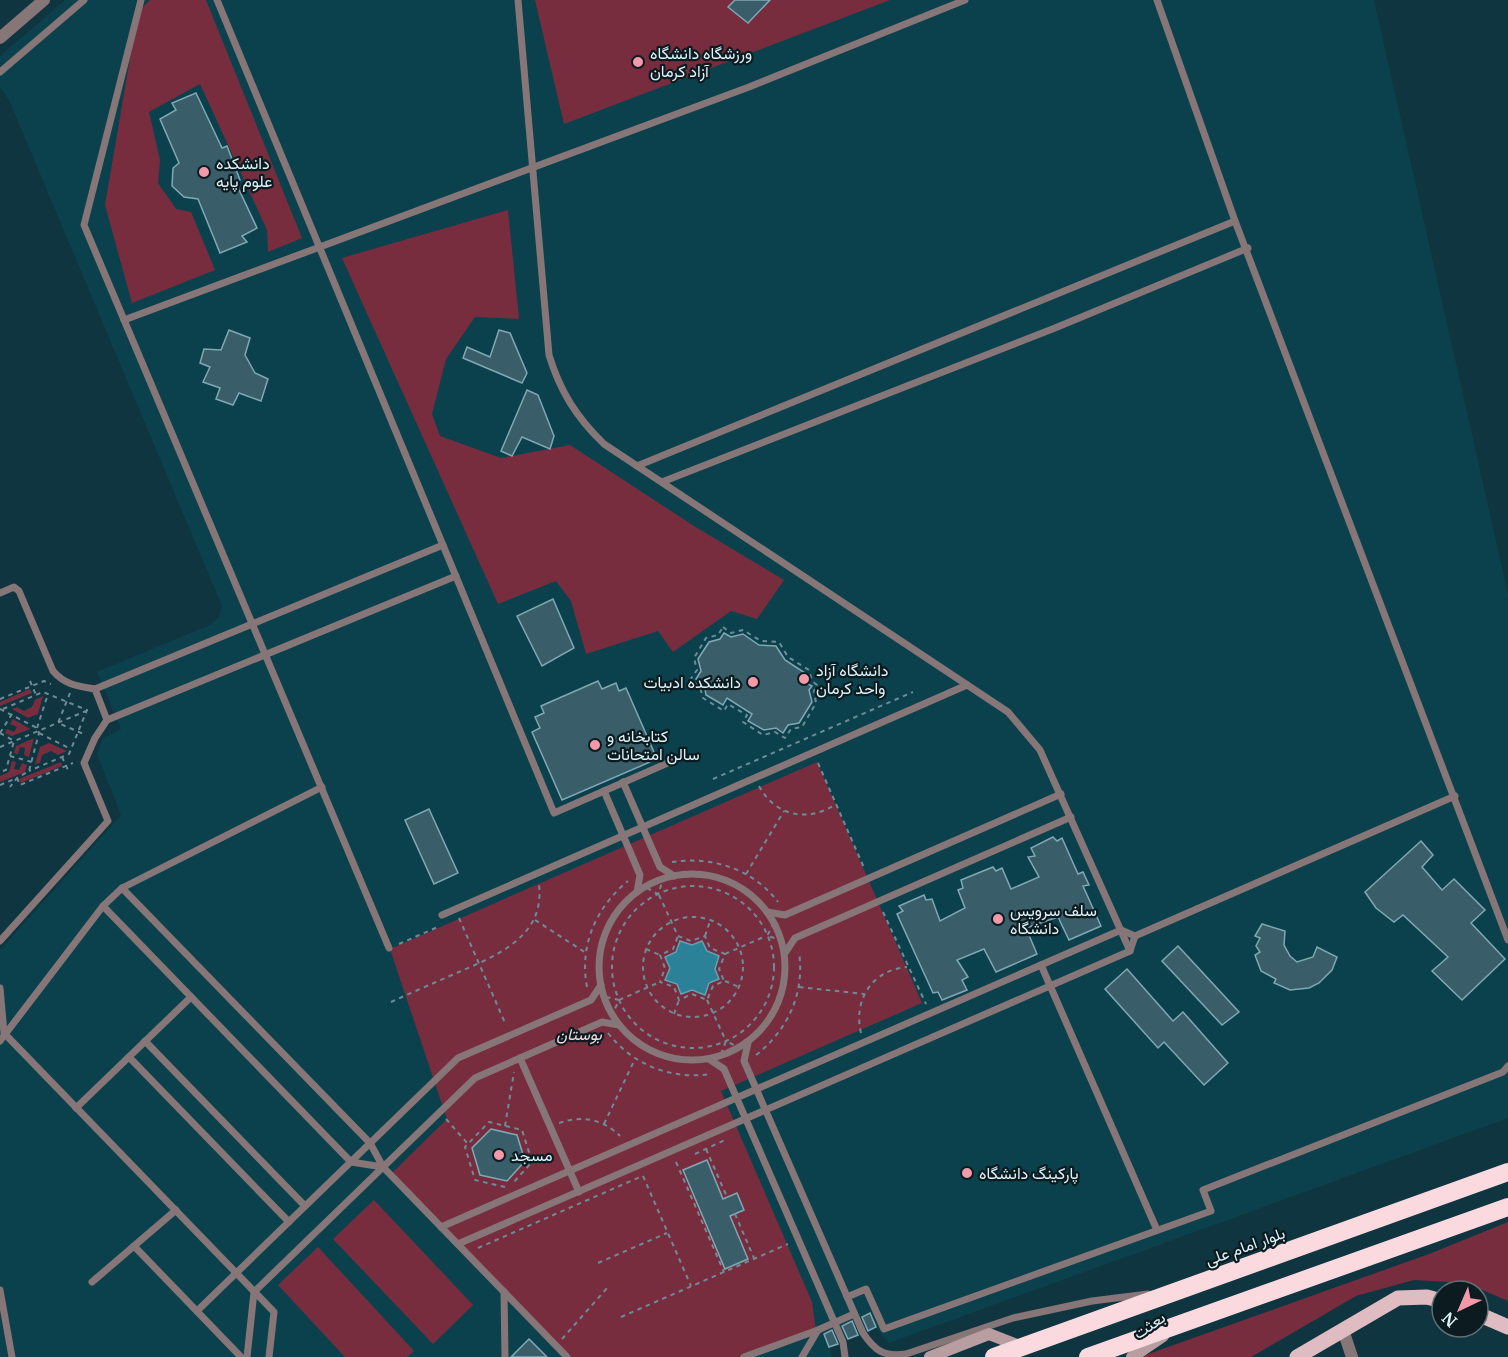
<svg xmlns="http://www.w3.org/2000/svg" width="1508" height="1357" font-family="Merriweather,Vazirmatn,serif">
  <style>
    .built { fill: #0b414d }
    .green { fill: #782d3f }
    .water { fill: #2b8197; stroke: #61a3b4; stroke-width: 1.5 }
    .building { fill: #395e69; stroke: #80a8b4; stroke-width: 1.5 }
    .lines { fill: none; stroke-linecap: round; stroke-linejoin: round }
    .path { stroke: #6f8c96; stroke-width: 2; stroke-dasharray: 4.5 4.5; stroke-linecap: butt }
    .lane { stroke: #877678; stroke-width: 7 }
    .street { stroke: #877678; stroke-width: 12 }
    .secondary { stroke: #b89ea1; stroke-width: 12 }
    .primary { stroke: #debcc1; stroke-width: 15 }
    .highway { stroke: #fbdadf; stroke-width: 18 }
    .poi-dot { fill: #f39aaa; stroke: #0b1b1f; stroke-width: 2 }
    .labels { text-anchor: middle; stroke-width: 4.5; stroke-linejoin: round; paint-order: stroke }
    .poi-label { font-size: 16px; fill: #def2f9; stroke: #0b1b1f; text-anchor: start }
    .park-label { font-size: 16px; font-style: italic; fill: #f3dade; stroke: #0b1b1f }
    .street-label { font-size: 16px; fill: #def2f9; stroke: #0b1b1f }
  </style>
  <rect width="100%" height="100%" fill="#0f3540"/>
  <polygon class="built" points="65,0 1374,0 1508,594 1508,1118 889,1343 876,1328 830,1347 832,1357 0,1357 0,950 121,815 97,754 103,738 121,729 97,672 210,625 219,617 222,606 9,100 0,87 0,56"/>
  <g class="green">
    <polygon points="150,0 206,0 302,238 268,252 267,230 200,84 149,112 160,160 158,183 176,209 191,212 215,270 132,303 105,205 138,12"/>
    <polygon points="535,0 890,0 564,124"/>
    <polygon points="508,210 519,319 475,317 446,359 432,414 440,436 501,458 570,445 694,526 784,580 757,619 731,611 673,652 658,631 586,654 571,601 556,581 498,604 342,258"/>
    <polygon points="30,689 32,693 0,706 0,702"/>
    <polygon points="43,696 38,714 28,718 12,709 17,707 24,711 32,707 35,700"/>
    <polygon points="13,719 30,729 12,736 5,733 7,729 14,732 17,727 10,724"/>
    <polygon points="34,738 29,757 24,755 25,748 20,747 18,754 14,753 16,746"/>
    <polygon points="49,743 67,751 58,755 51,751 42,755 40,763 35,764 40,747"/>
    <polygon points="12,761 16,762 14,769 19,770 22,763 27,765 25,772 0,782 0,776 9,772"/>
    <polygon points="61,762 62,766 21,783 19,779"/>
    <polygon points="817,762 922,1003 721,1091 812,1302 816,1330 741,1357 569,1357 391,1174 447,1119 390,949"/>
    <polygon points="374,1200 473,1305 433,1344 333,1239"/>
    <polygon points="1508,1222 1508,1301 1466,1283 1414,1280 1356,1296 1251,1357 1140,1357 1429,1254"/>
    <polygon points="318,1247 414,1351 407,1357 345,1357 278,1285"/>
  </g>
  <polygon class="water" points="680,941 692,945 702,941 707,951 719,956 715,969 719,979 709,983 705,995 692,990 681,994 677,984 665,980 670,968 665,957 676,952"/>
  <g class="building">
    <polygon points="735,0 770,0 748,23 728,7"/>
    <polygon points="196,93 222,148 227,146 240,180 235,181 257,228 242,236 247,242 220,253 198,199 184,197 172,186 173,168 179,163 160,119 176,110 172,103"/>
    <polygon points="229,330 250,338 245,355 255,373 268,379 261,401 239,393 233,405 216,399 220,388 203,382 210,367 200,363 204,349 221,350"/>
    <polygon points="499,330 510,333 527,373 522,383 463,358 467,347 490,357"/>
    <polygon points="527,390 538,395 554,436 550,449 522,437 512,456 501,451"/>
    <polygon points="553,599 574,648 542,666 517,616"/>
    <polygon points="724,633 731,637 743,634 759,645 776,646 785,660 805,673 808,684 812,686 809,690 812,702 799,723 788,725 783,733 776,728 764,730 748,721 752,714 727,698 723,705 706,695 704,684 696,679 701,671 698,659 709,642 720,639"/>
    <polygon points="598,681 602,689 616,683 619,691 626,688 657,759 562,800 532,732 540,728 535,717 544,713 541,706"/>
    <polygon points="429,809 458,873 434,884 405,820"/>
    <polygon points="1053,837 1057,841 1062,838 1078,874 1083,872 1089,885 1083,886 1101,926 1069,940 1058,917 1026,928 1037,954 996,972 984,949 957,960 968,977 962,980 967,990 942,1000 938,992 933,993 897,914 903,911 899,906 924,895 926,900 932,899 940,921 965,908 958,890 963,888 961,880 993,867 996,871 1002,868 1011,889 1039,877 1028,857 1035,856 1031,848"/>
    <polygon points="1421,841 1433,855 1422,867 1442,890 1454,879 1485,910 1471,923 1505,959 1462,1000 1432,971 1448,957 1403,915 1394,922 1376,908 1365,892"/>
    <polygon points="1262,924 1285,931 1284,945 1290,956 1297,962 1313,957 1317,947 1337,957 1332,970 1319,983 1309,988 1290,990 1274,983 1276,979 1261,971 1255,955 1260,952 1256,946 1260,938 1255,936"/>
    <polygon points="1178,946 1239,1012 1222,1025 1162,961"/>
    <polygon points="1127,969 1173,1021 1183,1012 1228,1063 1204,1085 1164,1042 1158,1048 1105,989"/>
    <polygon points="491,1129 517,1135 525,1161 507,1181 480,1175 472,1148"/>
    <polygon points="707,1160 723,1199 737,1193 744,1210 730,1216 748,1259 725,1269 683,1170"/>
    <polygon points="870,1313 876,1327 868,1331 862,1317"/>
    <polygon points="852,1321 858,1335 848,1339 842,1326"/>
    <polygon points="832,1330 838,1344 829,1347 824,1334"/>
    <polygon points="529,1339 547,1357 511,1357"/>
  </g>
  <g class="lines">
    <g class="path">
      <polygon points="723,627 731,633 743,630 761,641 779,642 788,657 809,670 812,681 817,685 814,691 816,703 802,727 791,729 785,738 775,732 763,735 743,722 747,715 728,704 724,711 703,698 700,687 690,680 697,670 694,658 706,638 718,635"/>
      <polyline points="30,681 36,695"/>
      <polyline points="70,693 58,723 86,735"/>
      <polyline points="0,699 44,681 51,684"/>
      <polyline points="0,709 37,728 39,733 29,771 17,778 10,787"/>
      <polyline points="3,709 43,692 87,710 69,754 29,771"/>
      <polyline points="37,728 48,694"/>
      <polyline points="0,733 14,741 6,770 0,772"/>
      <polyline points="0,733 12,714"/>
      <polyline points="39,733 71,749"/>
      <polyline points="0,747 86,711"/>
      <polyline points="10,756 32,762"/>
      <polyline points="62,757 68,770"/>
      <polyline points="818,763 865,870"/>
      <polyline points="713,779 913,692"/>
      <polyline points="0,785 17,778 20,785 73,763"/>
      <path d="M759 786C775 816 808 823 836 804"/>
      <path d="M672 862C712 856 753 869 778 902"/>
      <polyline points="746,874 784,811"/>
      <circle cx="693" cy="967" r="81"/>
      <polyline points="647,888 658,894 663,880"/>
      <polyline points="659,895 678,936"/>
      <polyline points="883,912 926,1004"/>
      <circle cx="693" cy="967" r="50"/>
      <polyline points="459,918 506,1025"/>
      <polyline points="535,920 586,953"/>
      <polyline points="774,923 767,936 782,940"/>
      <polygon points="678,936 691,941 705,936 710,948 725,954 719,969 724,981 713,986 707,1000 692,994 679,1000 674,987 660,982 665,968 660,955 673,949"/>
      <polyline points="705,936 710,921"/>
      <polyline points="399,944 440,926"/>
      <polyline points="646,949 660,955"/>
      <polyline points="725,954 766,936"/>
      <polyline points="725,981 739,987"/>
      <path d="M587 987C579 946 596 907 628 881"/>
      <polyline points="799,987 864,994"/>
      <polyline points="606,997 619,1000 613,1013"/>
      <polyline points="619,1000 660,982"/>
      <polyline points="707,1000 726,1041"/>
      <path d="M391 1002C413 992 436 982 459 972 498 955 545 936 539 885"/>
      <polyline points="674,1014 679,1000"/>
      <path d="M608 1033C633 1065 671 1080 711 1074"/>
      <path d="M861 1033C853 1000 872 970 907 967"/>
      <polyline points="721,1054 726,1041 736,1046"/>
      <path d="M756 1055C788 1030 805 993 799 952"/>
      <polyline points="446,1119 468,1144"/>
      <path d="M559 1123C582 1115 603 1119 620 1136"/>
      <polyline points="604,1124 635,1059"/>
      <polyline points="505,1126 514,1072"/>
      <polyline points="706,1149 727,1197"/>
      <polyline points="695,1154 725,1140"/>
      <polyline points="676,1162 724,1272"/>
      <polyline points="643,1176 691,1286"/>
      <polyline points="505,1187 475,1180 465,1147 489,1122 522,1130 532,1162 513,1183"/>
      <polyline points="735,1214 754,1258"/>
      <polyline points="478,1248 640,1177"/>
      <polyline points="598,1263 667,1233"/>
      <polyline points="621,1317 788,1244"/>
      <polyline points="562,1339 608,1287"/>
    </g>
    <g class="lane">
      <polyline points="141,0 84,225 389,948"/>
      <polyline points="217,0 554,813 679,758"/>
      <path d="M518 0 549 355C560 391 576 417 604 444L1008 712 1040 750 1130 951"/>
      <polyline points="1157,0 1235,221 1508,940"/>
      <polyline points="0,72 84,0"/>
      <polyline points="124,320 749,87 965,0"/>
      <polyline points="637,466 1235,221"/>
      <polyline points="662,482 1055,328 1248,248"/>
      <path d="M0 593 14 587 19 591 53 671C65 685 78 686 95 689L107 720 95 738 84 763 108 821 0 941"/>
      <polyline points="95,689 443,545"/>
      <polyline points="107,720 456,576"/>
      <polyline points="623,782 660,867 674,876"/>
      <polyline points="604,791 640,875 637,892"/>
      <circle cx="692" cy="967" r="93"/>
      <polyline points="122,888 370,1143 383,1167 567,1357"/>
      <polyline points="103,906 351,1162 383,1167"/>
      <polyline points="767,912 785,915 1061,794"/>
      <polyline points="442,915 967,685"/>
      <polyline points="785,953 795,938 1071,817"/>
      <polyline points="1041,965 1157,1230"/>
      <polyline points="0,988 4,1033 274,1312 269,1357"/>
      <polyline points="0,1041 103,906 122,888 322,787"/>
      <polyline points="145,1041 305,1206"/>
      <path d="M748 1043 744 1061 863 1333C875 1351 884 1357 906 1354L1013 1318 1092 1301 1148 1294"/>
      <polyline points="129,1057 289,1222"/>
      <polyline points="520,1058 579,1192"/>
      <polyline points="709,1059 724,1069 843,1342 845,1357"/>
      <polyline points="76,1108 191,997"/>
      <polyline points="441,1227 1121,930 1135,936"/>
      <polyline points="458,1244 1130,951 1135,936 1455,796"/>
      <polyline points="134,1246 241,1357"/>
      <polyline points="92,1282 176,1210"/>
      <polyline points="0,1290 12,1357"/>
      <polyline points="504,1292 505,1357"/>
      <polyline points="847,1297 866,1289 884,1329 1211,1211 1203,1190 1503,1072 1508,1066"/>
      <polyline points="197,1311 458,1058 591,1000 601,985"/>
      <polyline points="247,1357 254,1292 475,1078 602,1022 619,1025"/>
      <polyline points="744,1357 818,1330"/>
      <polyline points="802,1357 818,1330 854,1314"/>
    </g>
    <g class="street">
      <polyline points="0,38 44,0"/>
      <polyline points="1343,1330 1352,1357"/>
    </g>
    <g class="secondary">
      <polyline points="930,1357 989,1334 1022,1347"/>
      <polyline points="1132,1357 1163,1336"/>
    </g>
    <g class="primary">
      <polyline points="1478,1314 1508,1327"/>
      <polyline points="1297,1357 1398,1298 1427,1297 1442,1301"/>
    </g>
    <g class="highway">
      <polyline points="994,1357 1508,1172"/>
      <polyline points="1088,1357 1508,1207"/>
    </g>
  </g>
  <g class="poi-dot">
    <circle cx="638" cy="62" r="6"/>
    <circle cx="204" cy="172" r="6"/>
    <circle cx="804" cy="679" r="6"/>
    <circle cx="753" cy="682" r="6"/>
    <circle cx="595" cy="745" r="6"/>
    <circle cx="998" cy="919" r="6"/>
    <circle cx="499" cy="1155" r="6"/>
    <circle cx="967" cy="1173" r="6"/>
  </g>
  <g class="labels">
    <g class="poi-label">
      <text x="650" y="59">ورزشگاه دانشگاه<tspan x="650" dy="18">آزاد کرمان</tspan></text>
      <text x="216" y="169">دانشکده<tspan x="216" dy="18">علوم پایه</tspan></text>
      <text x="816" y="676">دانشگاه آزاد<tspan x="816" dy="18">واحد کرمان</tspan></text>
      <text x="741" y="688" text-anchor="end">دانشکده ادبیات</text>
      <text x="607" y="742">کتابخانه و<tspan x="607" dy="18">سالن امتحانات</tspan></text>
      <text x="1010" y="916">سلف سرویس<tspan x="1010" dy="18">دانشگاه</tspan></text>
      <text x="511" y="1161">مسجد</text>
      <text x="979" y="1179">پارکینگ دانشگاه</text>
    </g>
    <g class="park-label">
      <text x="579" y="1040">بوستان</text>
    </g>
    <g class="street-label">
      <text transform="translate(1245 1246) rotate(-20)" y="6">بلوار امام علی</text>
      <text transform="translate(1149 1325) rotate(-35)" y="6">بعثت</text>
    </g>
  </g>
  <g transform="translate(1460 1309) rotate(224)"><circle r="28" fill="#0b1b1f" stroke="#5f7176" stroke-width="1.5"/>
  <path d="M0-4.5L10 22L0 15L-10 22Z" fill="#f39aaa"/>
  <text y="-9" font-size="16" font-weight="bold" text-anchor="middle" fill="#def2f9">N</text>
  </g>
</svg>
